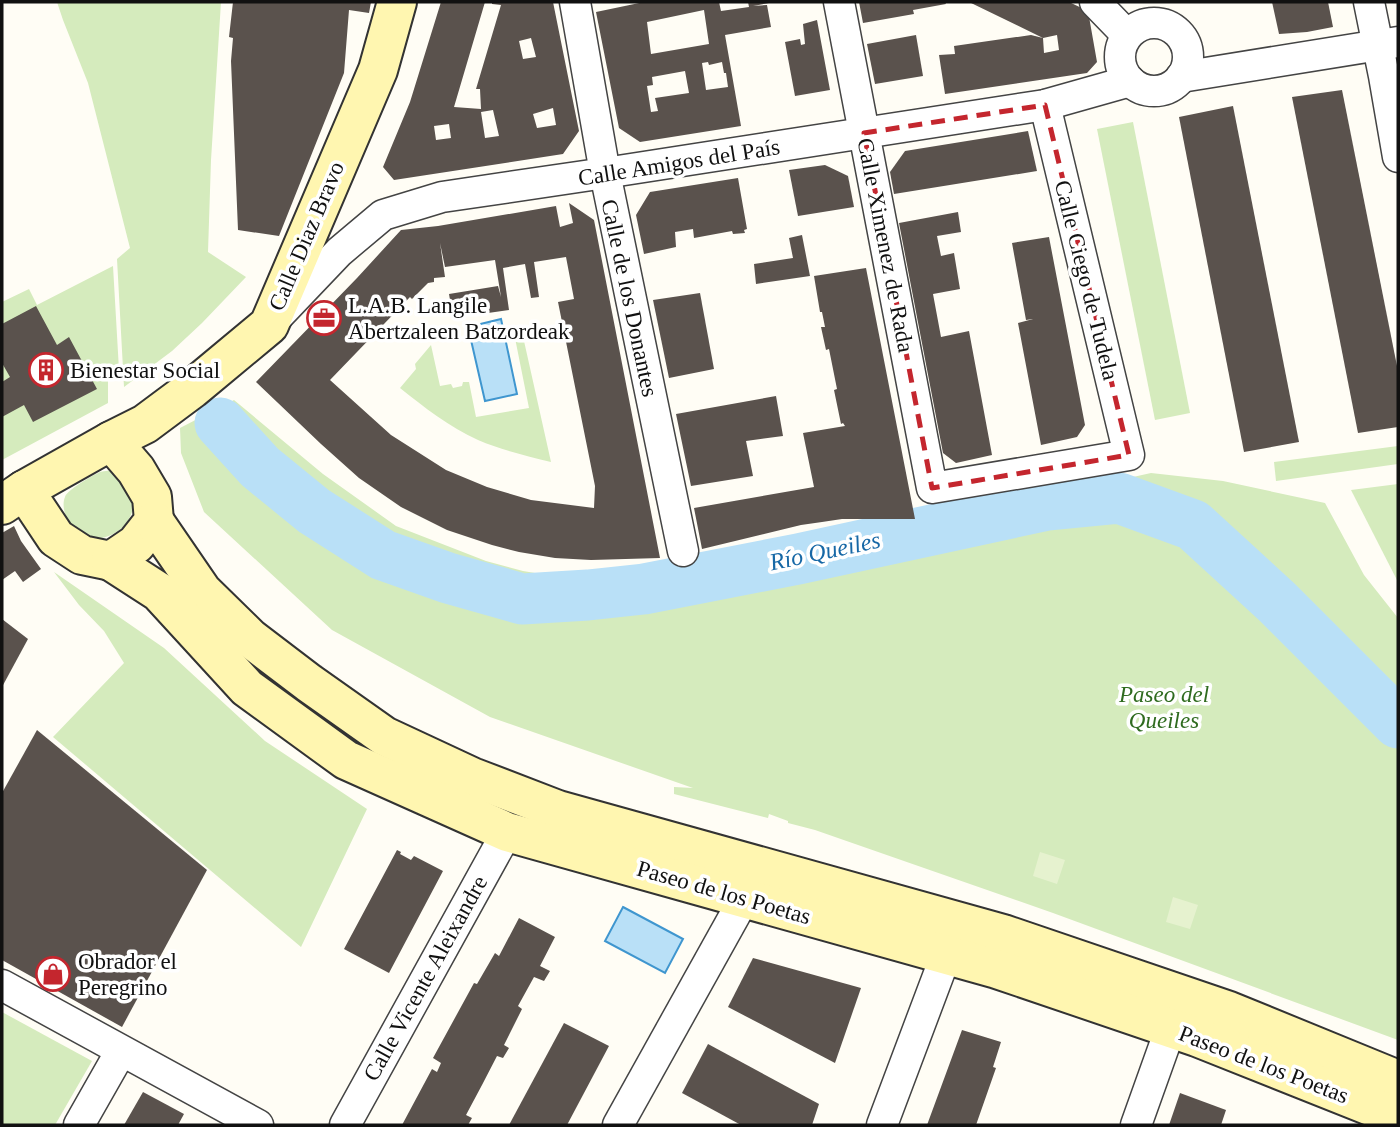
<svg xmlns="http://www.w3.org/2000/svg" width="1400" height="1127" font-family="'Times New Roman',serif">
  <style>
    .green { fill: #d5ebbd }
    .pitch { fill: #e6f2cf }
    .water { fill: #b9e0f7; stroke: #3f96cf; stroke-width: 2 }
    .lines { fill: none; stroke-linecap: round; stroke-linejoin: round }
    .river { stroke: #b9e0f7; stroke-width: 51 }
    .building { fill: #5a524d; fill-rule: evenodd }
    .street-casing { stroke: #444; stroke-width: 33 }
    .secondary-casing { stroke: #333; stroke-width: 42 }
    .street { stroke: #fff; stroke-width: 30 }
    .secondary { stroke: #fff6b0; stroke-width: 38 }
    .marked { fill: none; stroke: #c4262e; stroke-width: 5; stroke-dasharray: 14 9; stroke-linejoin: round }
    .labels { text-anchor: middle; stroke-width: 7; stroke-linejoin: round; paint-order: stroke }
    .street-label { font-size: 23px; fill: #111; stroke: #fff }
    .poi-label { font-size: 23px; fill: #111; stroke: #fff; text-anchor: start }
    .park-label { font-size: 23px; font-style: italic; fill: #2f6b1f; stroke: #fff }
    .water-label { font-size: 24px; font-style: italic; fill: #1768a6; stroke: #fff }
  </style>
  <rect width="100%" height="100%" fill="#fffdf5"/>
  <g class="green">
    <polygon points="57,2 221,2 211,160 208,252 246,277 202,323 172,351 124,387 117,259 130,248 88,83 63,20"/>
    <polygon points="1133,122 1190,413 1155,420 1097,129"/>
    <polygon points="113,266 119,370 108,371 108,403 2,460 2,302 29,289 37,305"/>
    <path d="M522 332 551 462C527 456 501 450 478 440 449 427 424 407 400 388L416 369 415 364 431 345 440 386 451 384 453 388 462 386 463 382H469L476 417 529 408 514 333Z"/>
    <polygon points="234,400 323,474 396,526 486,561 523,571 565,578 652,573 680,567 706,555 843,526 922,524 1151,473 1223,481 1325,503 1364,575 1398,618 1398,1040 1053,913 815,830 788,823 788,821 769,814 768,818 674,794 674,787 693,788 490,717 332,630 204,512 181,453 180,428"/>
    <polygon points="1398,446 1398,464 1276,481 1274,462"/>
    <path d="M111 470C116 474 125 478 128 484 150 520 100 557 73 528 66 521 61 506 65 497 67 490 93 475 100 472 102 471 110 471 111 470Z"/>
    <polygon points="1398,484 1398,582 1351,490"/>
    <polygon points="54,572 164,648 265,741 367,809 301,947 53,737 124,663 104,631 79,605"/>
    <polygon points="2,1012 92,1061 55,1125 2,1125"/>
  </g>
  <g class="pitch">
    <polygon points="1040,852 1065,860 1057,884 1033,876"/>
    <polygon points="1173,897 1198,905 1190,929 1166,922"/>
  </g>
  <g class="water">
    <polygon points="501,319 517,394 485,401 468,327"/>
    <polygon points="623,907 683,939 665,973 605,941"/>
  </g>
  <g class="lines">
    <polyline class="river" points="220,423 260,467 314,511 383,555 448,578 522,599 588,595 644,589 798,559 1047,505 1119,498 1193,525 1277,602 1398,723"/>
  </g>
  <g class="building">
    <polygon points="233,2 371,2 369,13 349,10 344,73 279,236 238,230 231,61 233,38 229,37"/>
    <path d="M441 2H485L454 107 481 109 480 89H476L501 5 492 4V2H553L579 131 563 154 394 180 383 167 410 102ZM531 38 536 57 523 59 519 41ZM553 108 556 125 537 128 533 114ZM493 110 499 136 485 138 481 112ZM449 124 451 138 436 140 434 126Z"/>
    <path d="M644 2H719L721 11 749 7 748 2H769V3L753 6 767 5 771 27 725 35 741 126 640 142 619 128 596 12ZM704 10 709 44 651 54 647 22ZM708 62 709 65 722 62 724 73H726L728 87 706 90 702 63ZM685 71 689 93 655 98 658 111 651 112 647 86 653 85 652 77Z"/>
    <polygon points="859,2 945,2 946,4 913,10 914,14 863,23"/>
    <path d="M969 2H1069L1088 11 1097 62 1087 73 945 94 939 55 955 54 954 46 1031 35 1043 38ZM1057 35 1059 50 1044 53 1043 38Z"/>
    <polygon points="1272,2 1328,2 1333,27 1307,32 1279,34"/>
    <polygon points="817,20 830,90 795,96 785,42 800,39 801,45 805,44 803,24"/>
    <polygon points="916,35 923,76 875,84 867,44"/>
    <polygon points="1342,90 1398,371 1398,427 1358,433 1292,97"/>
    <polygon points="1233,106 1299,442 1244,452 1179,117"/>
    <polygon points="1028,131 1037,171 894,194 890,172 905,151"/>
    <polygon points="825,165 848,176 854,207 798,216 789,170"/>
    <polygon points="738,178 747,229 744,230 745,233 733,234 732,231 694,238 693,229 675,232 676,247 644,254 636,215 650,192"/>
    <path d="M569 203 594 220 660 558 591 560 555 558 519 552 492 545 447 530 401 507 359 478 321 444 256 382 357 278 401 230 438 226 556 206 560 227 573 223ZM440 243 445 267 495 260 501 297 498 286 449 294 453 318 509 310 503 268 525 264 531 298 539 297 534 262 566 257 574 299 558 302 595 486 594 508 531 500 487 487 446 470 391 435 330 380 410 297 412 299 428 283 434 282V278L445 277Z"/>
    <polygon points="958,212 961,232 937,236 941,256 954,253 960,289 933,294 941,337 969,331 992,455 956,463 943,453 899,223"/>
    <polygon points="802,235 810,276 756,284 754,264 793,258 789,238"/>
    <polygon points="1049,237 1085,425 1077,437 1041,445 1018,323 1033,319 1026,320 1012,243"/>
    <polygon points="866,268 915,519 842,519 822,522 801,525 702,549 694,508 814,487 803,433 845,426 843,423 841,424 834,390 837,389 829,349 826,350 821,327 825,327 822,312 820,312 814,276"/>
    <polygon points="700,293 714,369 669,378 653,300"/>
    <polygon points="36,306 57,345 69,337 97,389 33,422 24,405 2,417 2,382 10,377 2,363 2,324"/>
    <polygon points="776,396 783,436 746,441 753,476 691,486 676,414"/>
    <polygon points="14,526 21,541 41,569 23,582 15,571 2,580 2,533"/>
    <polygon points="2,619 28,639 2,687"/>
    <polygon points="37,730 207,870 122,1027 2,960 2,793"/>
    <polygon points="397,850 401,852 400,854 411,860 414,856 443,871 389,973 344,949"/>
    <polygon points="519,918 555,937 540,966 550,971 544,981 534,977 518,1006 522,1009 504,1045 509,1048 503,1058 497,1056 482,1085 466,1115 472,1118 468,1125 402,1125 432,1069 437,1072 441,1063 433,1058 474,983 477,984 495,953 499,956"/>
    <polygon points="753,958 861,988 835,1063 728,1007"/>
    <polygon points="564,1023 609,1046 567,1125 509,1125"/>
    <polygon points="962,1030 1001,1042 993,1067 996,1068 976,1125 927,1125"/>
    <polygon points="708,1044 819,1104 812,1125 741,1125 682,1093"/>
    <polygon points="143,1092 184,1114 178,1125 124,1125"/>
    <polygon points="1180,1093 1226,1110 1221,1125 1169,1125"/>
  </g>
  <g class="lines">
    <g class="street-casing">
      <g id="street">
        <polyline points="575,2 605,173 683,551"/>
        <polyline points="839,2 932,488 1129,455 1045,105"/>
        <polyline points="1095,2 1127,35"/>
        <polyline points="1369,2 1384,76 1398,157"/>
        <circle cx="1154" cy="57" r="34"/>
        <polyline points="1181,77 1398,42"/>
        <polyline points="278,316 339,252 383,215 442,197 605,173 1045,105 1130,81"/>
        <polyline points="2,985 258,1125"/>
        <polyline points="79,1125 121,1051"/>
        <polyline points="345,1125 507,832"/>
        <polyline points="618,1125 745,897"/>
        <polyline points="882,1125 946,955"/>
        <polyline points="1136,1125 1171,1027"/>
      </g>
    </g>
    <g class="secondary-casing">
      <g id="secondary">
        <polyline points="24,490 56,538 82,555 111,561 136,544 154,521 152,497 136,470 111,441"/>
        <polyline points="2,505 24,490 111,441 145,424 192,389 269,325 378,70 397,2"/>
        <polyline points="154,521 202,591 250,638 309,683 384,736 472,777 558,810 1003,934 1229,1011 1398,1080"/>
        <polyline points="111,561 159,592 247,688 346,760 507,832 997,969 1197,1037 1398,1117"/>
      </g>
    </g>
    <use href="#street" class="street"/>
    <use href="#secondary" class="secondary"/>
  </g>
  <path class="marked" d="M1045 105 1129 455 932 488 864 133Z"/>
  <defs>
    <g id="office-ring" transform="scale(1.75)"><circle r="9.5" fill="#fff" stroke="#c4262e" stroke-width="1.5"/><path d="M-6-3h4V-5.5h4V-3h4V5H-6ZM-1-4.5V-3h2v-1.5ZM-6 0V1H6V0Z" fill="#c4262e"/></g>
    <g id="building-ring" transform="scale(1.75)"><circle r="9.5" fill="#fff" stroke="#c4262e" stroke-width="1.5"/><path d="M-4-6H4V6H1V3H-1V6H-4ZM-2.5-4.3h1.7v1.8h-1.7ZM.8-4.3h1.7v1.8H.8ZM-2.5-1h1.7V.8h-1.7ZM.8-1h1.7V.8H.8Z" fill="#c4262e"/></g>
    <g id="shop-ring" transform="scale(1.75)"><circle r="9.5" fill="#fff" stroke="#c4262e" stroke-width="1.5"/><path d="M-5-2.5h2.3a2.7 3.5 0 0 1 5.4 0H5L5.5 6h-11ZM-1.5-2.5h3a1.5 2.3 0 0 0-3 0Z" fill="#c4262e"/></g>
  </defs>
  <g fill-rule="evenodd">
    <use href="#office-ring" x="324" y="318"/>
    <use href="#building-ring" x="46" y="370"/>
    <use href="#shop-ring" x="53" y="974"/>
  </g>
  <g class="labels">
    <g class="street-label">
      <text transform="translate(679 162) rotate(-9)" y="8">Calle Amigos del País</text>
      <text transform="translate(306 236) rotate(-67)" y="8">Calle Diaz Bravo</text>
      <text transform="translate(886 245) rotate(79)" y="8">Calle Ximenez de Rada</text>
      <text transform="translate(1087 280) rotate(76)" y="8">Calle Ciego de Tudela</text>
      <text transform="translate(630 298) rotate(78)" y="8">Calle de los Donantes</text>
      <text transform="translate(724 892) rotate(16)" y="8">Paseo de los Poetas</text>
      <text transform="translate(425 978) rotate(-61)" y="8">Calle Vicente Aleixandre</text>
      <text transform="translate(1264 1064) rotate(21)" y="8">Paseo de los Poetas</text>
    </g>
    <g class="poi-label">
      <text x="348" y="313">L.A.B. Langile<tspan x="348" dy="26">Abertzaleen Batzordeak</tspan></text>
      <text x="70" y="378">Bienestar Social</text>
      <text x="78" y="969">Obrador el<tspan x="78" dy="26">Peregrino</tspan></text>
    </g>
    <g class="park-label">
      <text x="1164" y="702">Paseo del<tspan x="1164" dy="26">Queiles</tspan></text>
    </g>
    <g class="water-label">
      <text transform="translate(825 551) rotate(-12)" y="8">Río Queiles</text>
    </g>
  </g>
  <rect width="1400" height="1127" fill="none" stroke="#111111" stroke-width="7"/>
</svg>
